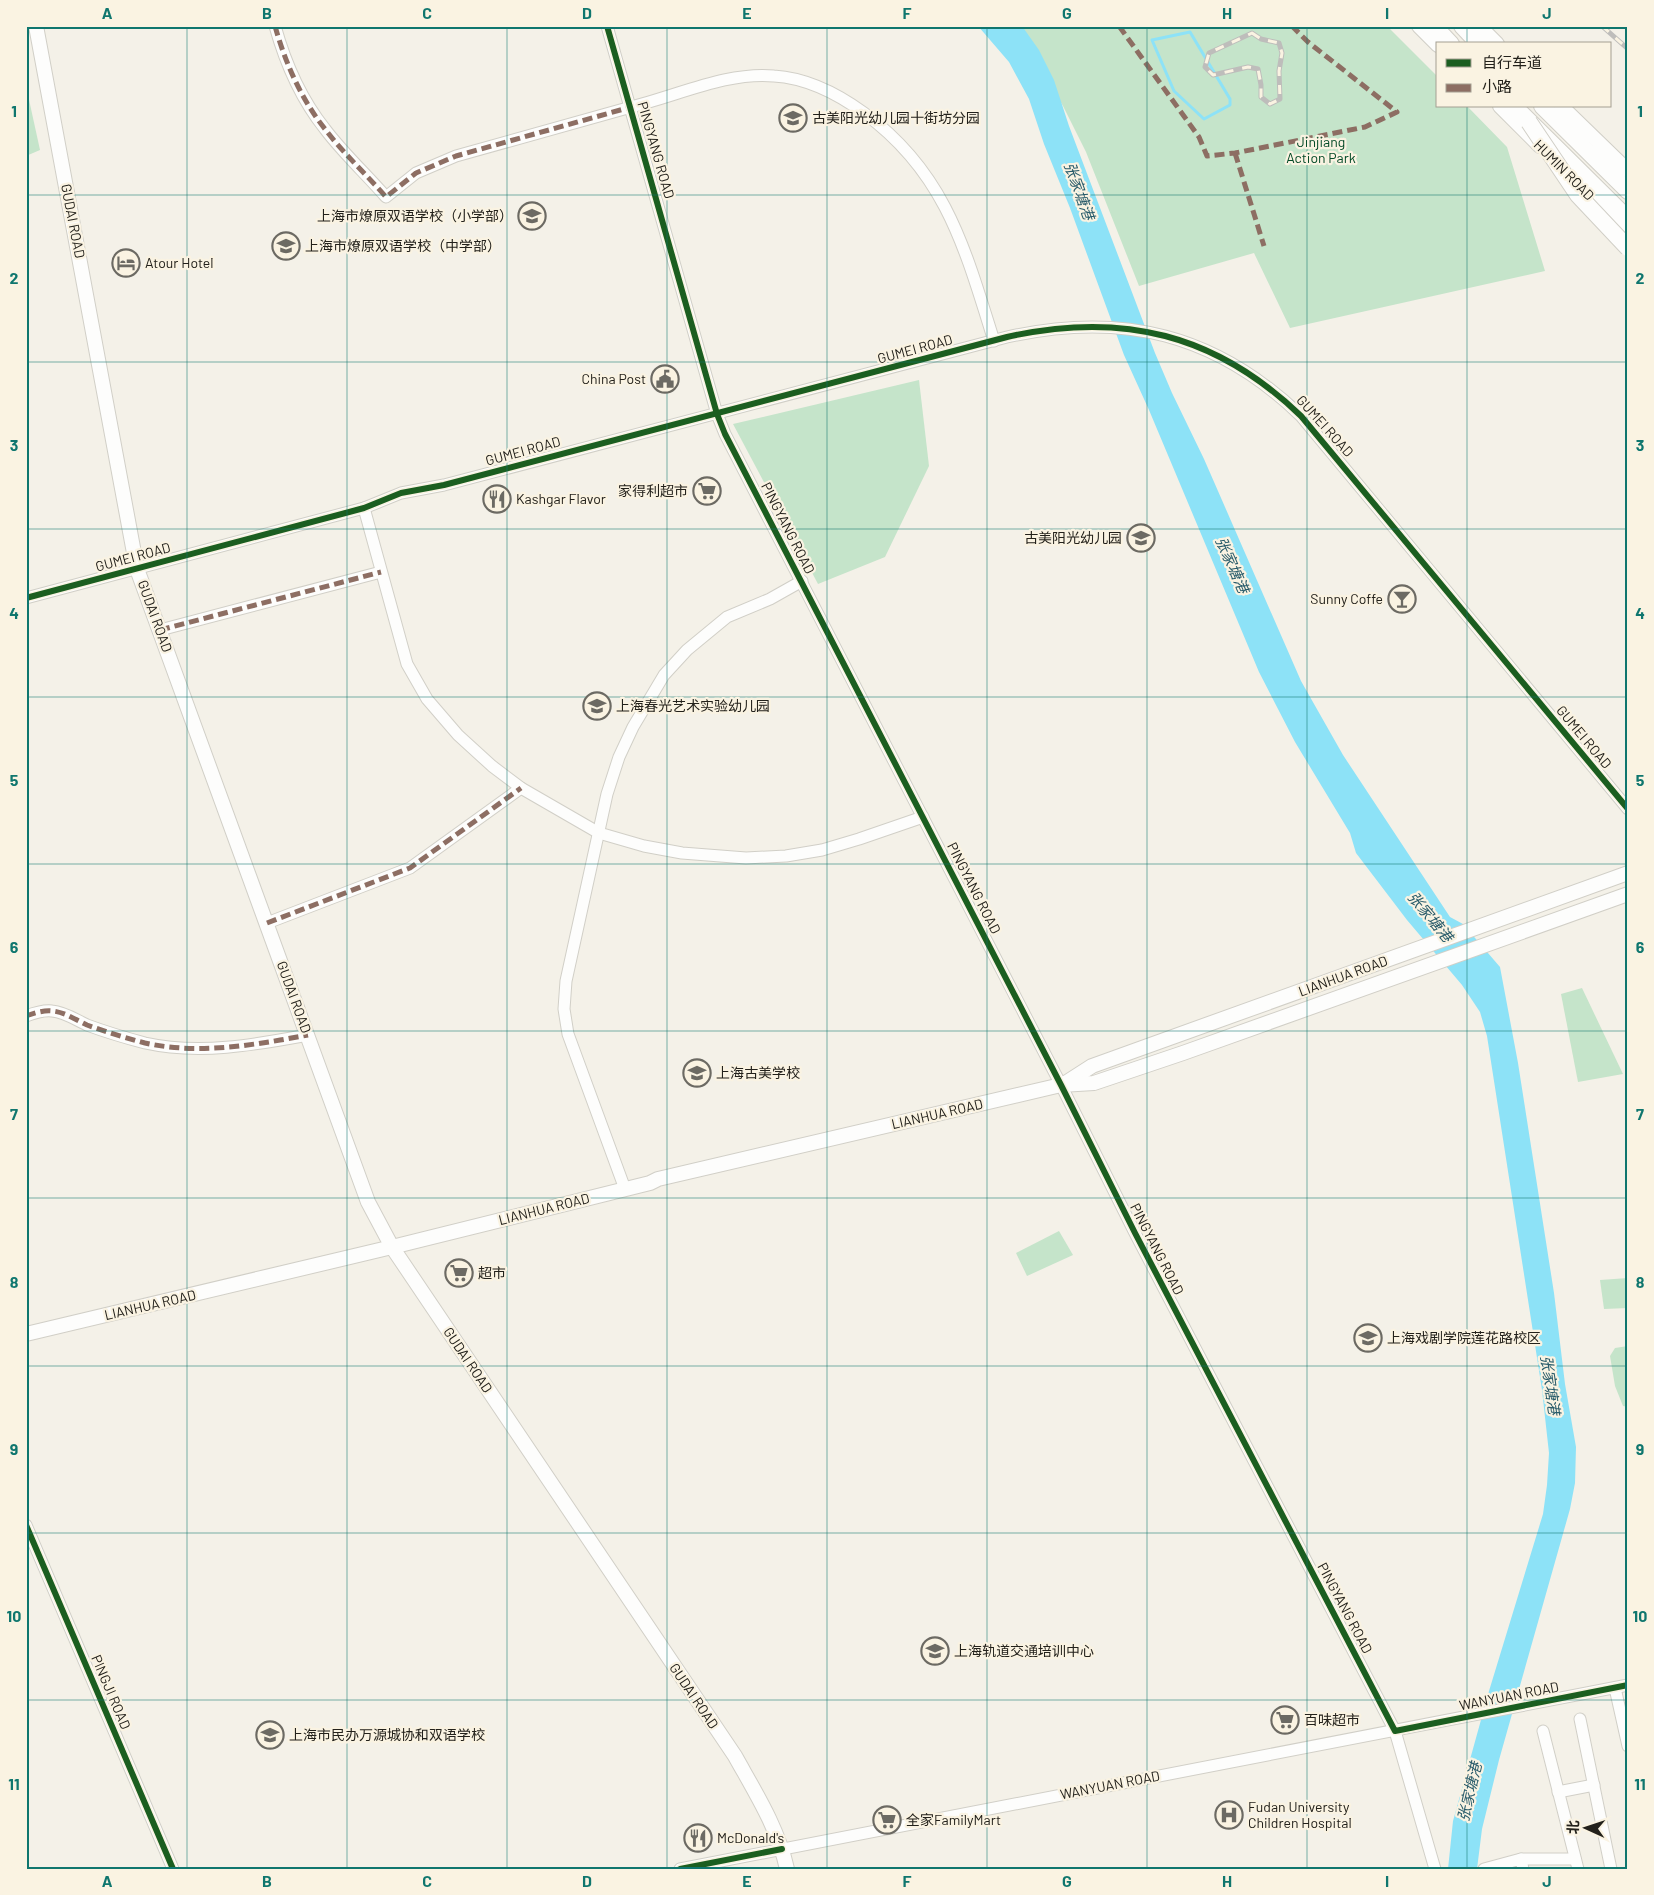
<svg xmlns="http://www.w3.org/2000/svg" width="1654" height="1895" font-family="Barlow,'Noto Sans SC',sans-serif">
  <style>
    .green { fill: #c5e4ca }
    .water { fill: #8de2f7 }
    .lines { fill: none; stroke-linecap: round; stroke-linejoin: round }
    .stream { stroke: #8de2f7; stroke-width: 3 }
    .minor-casing { stroke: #d1cfc7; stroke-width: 13 }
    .major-casing { stroke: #d1cfc7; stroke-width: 16 }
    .highway-casing { stroke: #d1cfc7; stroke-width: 18 }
    .minor { stroke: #fdfdfc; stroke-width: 11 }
    .major { stroke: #fdfdfc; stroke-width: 14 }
    .highway { stroke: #fdfdfc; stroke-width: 16 }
    .rail-casing { stroke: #bebdbb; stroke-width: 5 }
    .rail { stroke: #faf3e2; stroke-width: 3; stroke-dasharray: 9; stroke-linecap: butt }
    .highway-bridge-casing { stroke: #d1cfc7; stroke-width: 18; stroke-linecap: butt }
    .highway-bridge { stroke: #fdfdfc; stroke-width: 16 }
    .quiet { stroke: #8d6e63; stroke-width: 5; stroke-dasharray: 10 5; stroke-linecap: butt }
    .cycleway-casing { stroke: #faf3e2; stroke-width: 9 }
    .cycleway { stroke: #1b5e20; stroke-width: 6 }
    .grid { fill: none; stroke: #0f766e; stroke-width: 1; stroke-opacity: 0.55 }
    .labels { text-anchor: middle; stroke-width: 4.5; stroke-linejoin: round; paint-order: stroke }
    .poi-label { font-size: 14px; fill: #23211b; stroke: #faf3e2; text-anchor: start }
    .park-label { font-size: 14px; fill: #024926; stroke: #faf3e2 }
    .street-label { font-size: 14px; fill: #23211b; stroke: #faf3e2 }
    .water-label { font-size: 15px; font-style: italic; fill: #285b6a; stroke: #faf3e2 }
    .neatline { fill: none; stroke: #0f766e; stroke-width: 2 }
    .grid-label { font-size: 16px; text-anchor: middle; font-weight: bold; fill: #0f766e }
  </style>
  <rect width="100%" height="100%" fill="#f4f1e8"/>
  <g class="green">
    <polygon points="1017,26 1387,26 1438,77 1438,106 1467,106 1507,147 1545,271 1290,328 1254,253 1139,286 1086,152 1063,106"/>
    <polygon points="26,86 40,150 26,156"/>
    <polygon points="919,380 929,466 885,557 818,584 733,424"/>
    <polygon points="1582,988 1623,1074 1578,1082 1561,994"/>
    <polygon points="1059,1231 1073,1255 1027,1276 1016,1253"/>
    <polygon points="1628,1278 1628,1308 1604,1309 1600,1280"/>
    <polygon points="1628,1346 1628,1407 1623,1406 1615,1386 1610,1356 1615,1348"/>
  </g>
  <polygon class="water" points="978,26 1022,26 1039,50 1054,80 1069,126 1155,353 1172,393 1204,459 1301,681 1343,755 1450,917 1463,924 1500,967 1518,1063 1554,1293 1565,1384 1576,1447 1575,1483 1570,1509 1499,1760 1482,1829 1477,1869 1448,1869 1453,1821 1489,1691 1543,1514 1547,1485 1549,1453 1542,1390 1487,1036 1480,1012 1462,985 1407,920 1356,853 1350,833 1295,742 1259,672 1149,410 1124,355 1070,208 1044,144 1029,99 1009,62"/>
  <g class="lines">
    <polygon class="stream" points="1190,32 1230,99 1230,105 1204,119 1174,91 1152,40"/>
    <g class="minor-casing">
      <g id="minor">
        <path d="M275 26C285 62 301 99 325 129 343 153 366 174 386 197L416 173 456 156C520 138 584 120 649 102 688 91 732 72 774 76 807 78 838 94 864 113 946 173 965 249 994 341"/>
        <polyline points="607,26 717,414 725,434 1061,1085 1135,1233 1395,1731 1435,1869"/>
        <polyline points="364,508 407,664 427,699 458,735 492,766 521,788 599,833 644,846 682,853 746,858 786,856 822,850 859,839 923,817"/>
        <path d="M26 598 364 508 401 493 444 485 1007 337C1122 311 1216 334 1301 416L1628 809"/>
        <polyline points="160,630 381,572"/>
        <polyline points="267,923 410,868 521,788"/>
        <path d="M26 1016C34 1013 44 1010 52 1011 65 1012 76 1020 87 1025 106 1032 126 1038 145 1043 199 1055 254 1045 308 1035"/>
        <polyline points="625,1189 568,1034 564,1009 566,981 607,794 619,757 633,727 664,675 687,650 727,617 770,599 802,581"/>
        <polyline points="26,1525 173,1869"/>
        <polyline points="1615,1688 1628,1746"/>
        <polyline points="1580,1719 1611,1869"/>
        <polyline points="1543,1731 1578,1869"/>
        <polyline points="1558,1792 1594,1785"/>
        <polyline points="1521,1859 1575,1859"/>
        <polyline points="680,1869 1628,1685"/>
        <polyline points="1484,1869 1521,1859 1523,1869"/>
      </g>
    </g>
    <g class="major-casing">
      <g id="major">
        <path d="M36 26 137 569 368 1202 392 1247 735 1756C755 1792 778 1828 787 1869"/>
        <polyline points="1419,26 1438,45"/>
        <polyline points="1479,26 1497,44"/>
        <polyline points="1500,106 1540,146"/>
        <polyline points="1561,106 1628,171"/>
        <polyline points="1576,182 1628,233"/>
        <polyline points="1064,1084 1092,1066 1628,873"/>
        <polyline points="26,1334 392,1247 650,1183 658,1179 1061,1085 1094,1083 1183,1053 1628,894"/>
      </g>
    </g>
    <g class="highway-casing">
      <g id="highway">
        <polyline points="1434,26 1451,44"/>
        <polyline points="1462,26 1479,44"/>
        <polyline points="1514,106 1628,219"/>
        <polyline points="1542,106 1628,191"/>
      </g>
    </g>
    <use href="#minor" class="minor"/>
    <use href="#major" class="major"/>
    <use href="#highway" class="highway"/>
    <g class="rail-casing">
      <g id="rail">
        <polyline points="1602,26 1628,49"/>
        <polygon points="1252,33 1261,39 1279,43 1282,53 1279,71 1280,99 1270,104 1261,97 1261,85 1258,69 1248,67 1213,75 1205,67 1209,53"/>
      </g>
    </g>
    <use href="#rail" class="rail"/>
    <g class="highway-bridge-casing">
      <polyline id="highway-bridge" points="1529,122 1578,195 1628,248"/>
    </g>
    <use href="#highway-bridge" class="highway-bridge"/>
    <g class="quiet">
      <path d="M275 26C285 62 301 99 325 129 343 153 366 174 386 197L416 173 456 156 631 107"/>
      <polyline points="1119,26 1199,137 1207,156 1235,153 1365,127 1397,112 1308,42 1292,26"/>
      <polyline points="1235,153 1264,246"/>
      <polyline points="160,630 381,572"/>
      <polyline points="267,923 410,868 521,788"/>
      <path d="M26 1016C34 1013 44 1010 52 1011 65 1012 76 1020 87 1025 106 1032 126 1038 145 1043 199 1055 254 1045 308 1035"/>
    </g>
    <g class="cycleway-casing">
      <g id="cycleway">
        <polyline points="607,26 717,414 725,434 1061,1085 1135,1233 1395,1731 1628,1685"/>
        <path d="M26 598 364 508 401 493 444 485 1007 337C1122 311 1216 334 1301 416L1628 809"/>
        <polyline points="26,1525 173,1869"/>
        <polyline points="680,1869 782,1849"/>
      </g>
    </g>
    <use href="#cycleway" class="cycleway"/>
  </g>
  <path class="grid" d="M187 26V1869M347 26V1869M507 26V1869M667 26V1869M827 26V1869M987 26V1869M1147 26V1869M1307 26V1869M1467 26V44M1467 106V1869M26 195H1628M26 362H1628M26 529H1628M26 697H1628M26 864H1628M26 1031H1628M26 1198H1628M26 1366H1628M26 1533H1628M26 1700H1628"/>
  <defs>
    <g id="school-ring" transform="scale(1.4375)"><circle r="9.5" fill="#faf3e2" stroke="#6c6a63" stroke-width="1.5"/><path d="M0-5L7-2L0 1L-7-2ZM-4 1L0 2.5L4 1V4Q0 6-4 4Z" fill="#6c6a63"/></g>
    <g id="hotel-ring" transform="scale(1.4375)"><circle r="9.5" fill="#faf3e2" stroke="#6c6a63" stroke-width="1.5"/><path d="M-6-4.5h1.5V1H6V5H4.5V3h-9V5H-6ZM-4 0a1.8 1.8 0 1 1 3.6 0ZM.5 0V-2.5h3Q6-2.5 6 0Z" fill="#6c6a63"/></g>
    <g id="civic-ring" transform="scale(1.4375)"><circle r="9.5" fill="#faf3e2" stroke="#6c6a63" stroke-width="1.5"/><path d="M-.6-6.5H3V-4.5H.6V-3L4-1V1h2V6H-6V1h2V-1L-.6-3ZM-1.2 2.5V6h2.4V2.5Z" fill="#6c6a63"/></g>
    <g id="supermarket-ring" transform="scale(1.4375)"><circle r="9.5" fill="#faf3e2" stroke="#6c6a63" stroke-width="1.5"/><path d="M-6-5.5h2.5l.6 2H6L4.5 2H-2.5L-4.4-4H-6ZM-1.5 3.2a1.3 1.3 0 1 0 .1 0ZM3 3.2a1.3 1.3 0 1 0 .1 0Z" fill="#6c6a63"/></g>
    <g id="restaurant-ring" transform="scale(1.4375)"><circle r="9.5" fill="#faf3e2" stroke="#6c6a63" stroke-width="1.5"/><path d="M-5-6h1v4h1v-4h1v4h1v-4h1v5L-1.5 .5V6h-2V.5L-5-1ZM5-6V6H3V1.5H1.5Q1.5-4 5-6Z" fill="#6c6a63"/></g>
    <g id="bar-ring" transform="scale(1.4375)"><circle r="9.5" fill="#faf3e2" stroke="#6c6a63" stroke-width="1.5"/><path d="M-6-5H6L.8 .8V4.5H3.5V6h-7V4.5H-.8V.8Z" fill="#6c6a63"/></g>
    <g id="university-ring" transform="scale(1.4375)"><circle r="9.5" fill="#faf3e2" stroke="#6c6a63" stroke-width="1.5"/><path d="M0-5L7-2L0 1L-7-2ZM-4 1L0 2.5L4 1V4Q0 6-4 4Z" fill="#6c6a63"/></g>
    <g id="hospital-ring" transform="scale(1.4375)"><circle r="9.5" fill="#faf3e2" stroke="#6c6a63" stroke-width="1.5"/><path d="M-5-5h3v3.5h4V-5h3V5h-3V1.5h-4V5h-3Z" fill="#6c6a63"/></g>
  </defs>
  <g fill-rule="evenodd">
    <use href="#school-ring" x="793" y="118"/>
    <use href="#school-ring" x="532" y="216"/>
    <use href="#school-ring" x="286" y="246"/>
    <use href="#hotel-ring" x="126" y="263"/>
    <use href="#civic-ring" x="665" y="379"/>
    <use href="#supermarket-ring" x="707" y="491"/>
    <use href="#restaurant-ring" x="497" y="499"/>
    <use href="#school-ring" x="1141" y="538"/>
    <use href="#bar-ring" x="1402" y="599"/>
    <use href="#school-ring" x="597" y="706"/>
    <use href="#school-ring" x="697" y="1073"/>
    <use href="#supermarket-ring" x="459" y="1273"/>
    <use href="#university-ring" x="1368" y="1338"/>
    <use href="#school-ring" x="935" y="1651"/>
    <use href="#supermarket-ring" x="1285" y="1720"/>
    <use href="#school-ring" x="270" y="1735"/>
    <use href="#hospital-ring" x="1229" y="1815"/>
    <use href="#supermarket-ring" x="887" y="1820"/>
    <use href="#restaurant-ring" x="698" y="1838"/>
  </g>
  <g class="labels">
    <g class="poi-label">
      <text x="812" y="123">古美阳光幼儿园十街坊分园</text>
      <text x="513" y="221" text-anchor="end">上海市燎原双语学校（小学部）</text>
      <text x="305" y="251">上海市燎原双语学校（中学部）</text>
      <text x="145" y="268">Atour Hotel</text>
      <text x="646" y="384" text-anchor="end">China Post</text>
      <text x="688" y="496" text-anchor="end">家得利超市</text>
      <text x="516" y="504">Kashgar Flavor</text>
      <text x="1122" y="543" text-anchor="end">古美阳光幼儿园</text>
      <text x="1383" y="604" text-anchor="end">Sunny Coffe</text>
      <text x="616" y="711">上海春光艺术实验幼儿园</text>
      <text x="716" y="1078">上海古美学校</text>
      <text x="478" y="1278">超市</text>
      <text x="1387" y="1343">上海戏剧学院莲花路校区</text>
      <text x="954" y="1656">上海轨道交通培训中心</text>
      <text x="1304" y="1725">百味超市</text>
      <text x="289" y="1740">上海市民办万源城协和双语学校</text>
      <text x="1248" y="1812">Fudan University<tspan x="1248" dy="16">Children Hospital</tspan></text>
      <text x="906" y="1825">全家FamilyMart</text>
      <text x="717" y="1843">McDonald's</text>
    </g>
    <g class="park-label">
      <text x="1321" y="147">Jinjiang<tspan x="1321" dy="16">Action Park</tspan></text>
    </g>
    <g class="street-label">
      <text transform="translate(656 150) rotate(74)" y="5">PINGYANG ROAD</text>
      <text transform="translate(1564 170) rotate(45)" y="5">HUMIN ROAD</text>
      <text transform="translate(73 221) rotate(79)" y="5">GUDAI ROAD</text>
      <text transform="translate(915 349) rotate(-15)" y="5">GUMEI ROAD</text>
      <text transform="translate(1325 426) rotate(48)" y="5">GUMEI ROAD</text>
      <text transform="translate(523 451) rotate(-15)" y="5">GUMEI ROAD</text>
      <text transform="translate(788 528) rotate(63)" y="5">PINGYANG ROAD</text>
      <text transform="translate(133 557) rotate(-15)" y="5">GUMEI ROAD</text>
      <text transform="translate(155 616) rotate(70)" y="5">GUDAI ROAD</text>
      <text transform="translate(1584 737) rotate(50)" y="5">GUMEI ROAD</text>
      <text transform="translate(974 888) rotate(63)" y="5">PINGYANG ROAD</text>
      <text transform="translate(1343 976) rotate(-20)" y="5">LIANHUA ROAD</text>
      <text transform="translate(294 997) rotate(70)" y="5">GUDAI ROAD</text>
      <text transform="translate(937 1114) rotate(-13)" y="5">LIANHUA ROAD</text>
      <text transform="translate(544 1209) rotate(-14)" y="5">LIANHUA ROAD</text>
      <text transform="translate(1157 1249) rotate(63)" y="5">PINGYANG ROAD</text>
      <text transform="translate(150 1305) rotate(-13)" y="5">LIANHUA ROAD</text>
      <text transform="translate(468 1360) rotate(56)" y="5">GUDAI ROAD</text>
      <text transform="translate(1345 1608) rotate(62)" y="5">PINGYANG ROAD</text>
      <text transform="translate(111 1692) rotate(67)" y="5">PINGJI ROAD</text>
      <text transform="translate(694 1696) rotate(56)" y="5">GUDAI ROAD</text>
      <text transform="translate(1509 1696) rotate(-11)" y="5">WANYUAN ROAD</text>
      <text transform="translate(1110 1785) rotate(-11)" y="5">WANYUAN ROAD</text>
    </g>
    <g class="water-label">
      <text transform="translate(1079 191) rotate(70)" y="5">张家塘港</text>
      <text transform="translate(1232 565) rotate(66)" y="5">张家塘港</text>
      <text transform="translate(1430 917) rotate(50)" y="5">张家塘港</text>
      <text transform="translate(1550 1385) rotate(82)" y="5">张家塘港</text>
      <text transform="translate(1470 1792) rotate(-77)" y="5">张家塘港</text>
    </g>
  </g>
  <rect width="1654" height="1895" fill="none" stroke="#faf3e2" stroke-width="55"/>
  <rect x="1436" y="42" width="175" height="65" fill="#faf3e2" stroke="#a49f92"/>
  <rect x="1446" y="59" width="25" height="8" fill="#1b5e20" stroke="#a49f92"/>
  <text x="1482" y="68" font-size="15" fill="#23211b">自行车道</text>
  <rect x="1446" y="84" width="25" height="8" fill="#8d6e63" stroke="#a49f92"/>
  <text x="1482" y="92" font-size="15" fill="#23211b">小路</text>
  <g transform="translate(1586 1828) rotate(273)" stroke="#faf3e2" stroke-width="4" paint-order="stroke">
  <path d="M0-4L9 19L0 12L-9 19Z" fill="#23211b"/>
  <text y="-8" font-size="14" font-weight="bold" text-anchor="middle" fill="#23211b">北</text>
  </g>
  <rect x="28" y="28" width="1598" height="1840" class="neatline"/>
  <g class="grid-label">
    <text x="107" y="19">A</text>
    <text x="267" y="19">B</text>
    <text x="427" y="19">C</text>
    <text x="587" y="19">D</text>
    <text x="747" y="19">E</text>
    <text x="907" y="19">F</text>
    <text x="1067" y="19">G</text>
    <text x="1227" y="19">H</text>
    <text x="1387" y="19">I</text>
    <text x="1547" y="19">J</text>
    <text x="14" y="117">1</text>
    <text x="1640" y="117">1</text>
    <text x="14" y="284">2</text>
    <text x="1640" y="284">2</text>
    <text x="14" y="451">3</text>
    <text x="1640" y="451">3</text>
    <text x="14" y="619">4</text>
    <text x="1640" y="619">4</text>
    <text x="14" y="786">5</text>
    <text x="1640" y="786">5</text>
    <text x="14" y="953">6</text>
    <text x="1640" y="953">6</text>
    <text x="14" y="1120">7</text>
    <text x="1640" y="1120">7</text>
    <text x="14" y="1288">8</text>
    <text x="1640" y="1288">8</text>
    <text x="14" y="1455">9</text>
    <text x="1640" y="1455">9</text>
    <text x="14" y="1622">10</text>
    <text x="1640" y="1622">10</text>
    <text x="14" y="1790">11</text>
    <text x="1640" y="1790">11</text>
    <text x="107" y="1887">A</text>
    <text x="267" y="1887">B</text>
    <text x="427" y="1887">C</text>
    <text x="587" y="1887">D</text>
    <text x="747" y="1887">E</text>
    <text x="907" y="1887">F</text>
    <text x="1067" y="1887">G</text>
    <text x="1227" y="1887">H</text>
    <text x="1387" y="1887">I</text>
    <text x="1547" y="1887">J</text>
  </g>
</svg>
